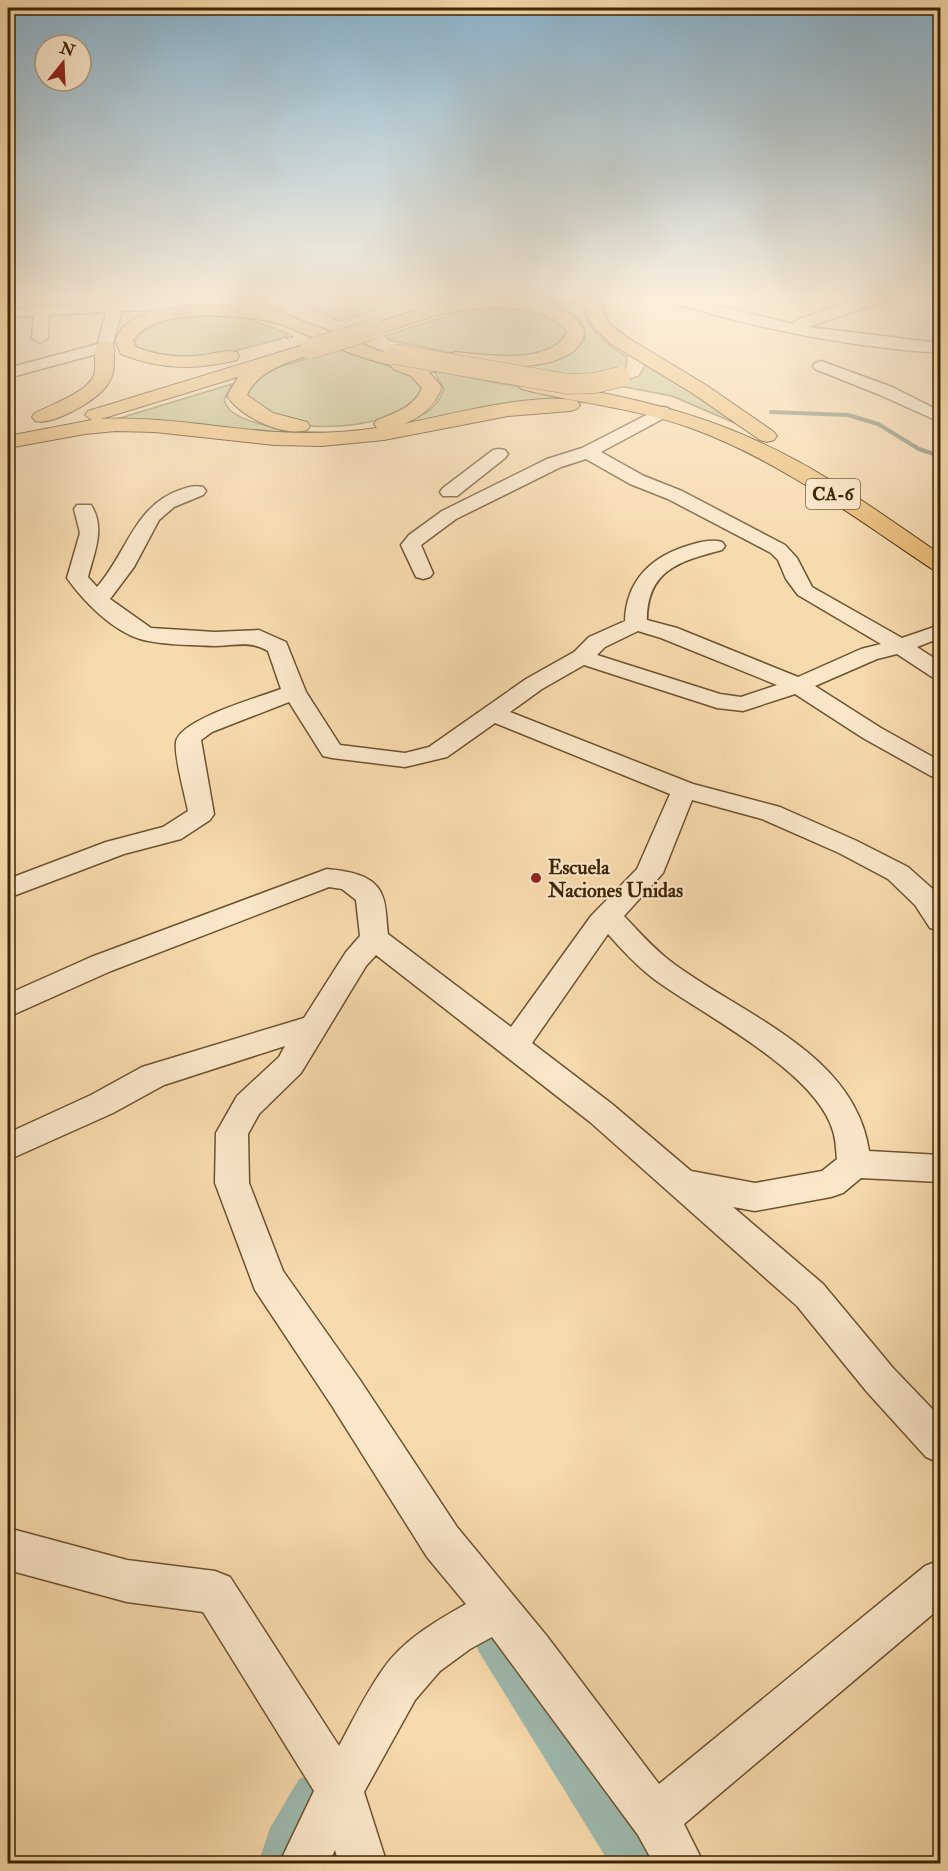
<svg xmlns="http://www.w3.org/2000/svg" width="948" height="1871" font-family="'IM FELL Double Pica',serif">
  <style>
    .green { fill: #bfbf88; stroke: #7e7246; stroke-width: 1.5 }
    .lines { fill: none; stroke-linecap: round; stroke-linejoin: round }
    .stream { stroke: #787f6c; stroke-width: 4 }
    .canal { fill: #9ebab0; fill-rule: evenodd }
    .minor-casing { stroke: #6c532f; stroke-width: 3 }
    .highway-casing { stroke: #3e2605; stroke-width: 2 }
    .minor { fill: #fae7ca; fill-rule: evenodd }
    .highway { fill: #ecbd76; fill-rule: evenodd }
    .highway-bridge-casing { stroke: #3e2605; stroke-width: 21; stroke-linecap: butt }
    .path-bridge { stroke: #3e2605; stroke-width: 2; stroke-dasharray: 3 1.5; stroke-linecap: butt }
    .highway-bridge { stroke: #ecbd76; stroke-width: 20 }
    .poi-dot { fill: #8f2418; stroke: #fae7ca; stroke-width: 2 }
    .labels { text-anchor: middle; stroke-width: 4.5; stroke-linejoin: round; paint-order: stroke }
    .shield { fill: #fae7ca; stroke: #766040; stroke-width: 1.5 }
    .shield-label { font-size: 18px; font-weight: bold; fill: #3e2605 }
    .poi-label { font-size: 20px; font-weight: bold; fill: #3e2605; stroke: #fae7ca; text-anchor: start }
  </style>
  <rect width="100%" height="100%" fill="#f7daad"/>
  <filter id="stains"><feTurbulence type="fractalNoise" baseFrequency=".00333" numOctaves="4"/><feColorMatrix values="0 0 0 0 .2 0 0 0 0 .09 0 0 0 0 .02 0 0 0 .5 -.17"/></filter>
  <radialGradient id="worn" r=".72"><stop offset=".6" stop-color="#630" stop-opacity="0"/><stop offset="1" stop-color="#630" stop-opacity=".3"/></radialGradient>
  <g class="green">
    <polygon points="297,301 406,301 339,321"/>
    <path d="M554 301C597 301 575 313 597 334 605 343 617 351 627 357L626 369 621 374 597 381 502 364 578 347 585 339 584 326 578 319 552 306Z"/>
    <path d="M512 306 547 313 570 333 559 347 515 358 457 354 389 340 385 336C429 322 466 307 512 306Z"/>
    <path d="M190 315H238L289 334 281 339 207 358 179 361 139 351 134 341C150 323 168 320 190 315Z"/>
    <path d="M341 349 413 375 422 383 426 397C393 426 315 435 275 418 266 414 256 406 248 401L246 393 260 376 279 367Z"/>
    <polygon points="641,356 737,424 672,396 614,385 639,376 645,366"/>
    <path d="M434 371 600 402H564L494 409 356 435 252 431 156 422H107L232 384 224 400C226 404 228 409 231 411 269 440 403 441 435 405 439 401 442 394 444 389Z"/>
  </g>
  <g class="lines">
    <polyline class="stream" points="771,412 848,415 878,424 919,449 940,456"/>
    <g class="canal">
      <polygon points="492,1621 505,1626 647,1850 653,1864 610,1864 479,1652 474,1639 479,1626"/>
      <polygon points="313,1773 327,1779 333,1793 302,1849 298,1864 258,1864 270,1828 299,1779"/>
    </g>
    <g class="minor-casing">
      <g id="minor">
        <polygon points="138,301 155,301 160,305 152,310 122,311 111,350 8,378 8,368 98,344 106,312 49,315 48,338 40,343 32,338 34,316 8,317 8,309"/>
        <path d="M675 301H699L792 324 799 319 855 301H878L876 304 808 327 940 343V353C850 347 763 330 677 304Z"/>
        <polygon points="821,361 892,387 940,411 940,422 880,395 815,369 813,366 815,363"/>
        <path d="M662 407 668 408 671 412 668 416 601 452 644 476 682 491 785 545 797 558 812 587 902 638 940 625V638L917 647 940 662V679L932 677 897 654 877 659 815 686 881 728 940 761V778L931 776 863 738 795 694 743 711 717 708 584 665 542 689 510 712 693 784 780 807 857 841 908 867 935 891 940 900V931L930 928 915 905 888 879 839 853 762 819 692 800 663 873 624 916C640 933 655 950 674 964 743 1015 855 1054 869 1151L940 1155V1182L861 1178 843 1193 831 1197 755 1211 733 1207 823 1284 893 1368 940 1417V1463L926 1457 867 1392 797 1306 590 1122 376 955 366 966 301 1073 259 1114 248 1134 249 1183 283 1271 360 1380 457 1527 546 1635 659 1784 925 1566 940 1560V1608L684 1824 704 1864H654L638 1835 492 1637 470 1649 440 1671 415 1700 364 1792 387 1864H339L335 1850 328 1864H279L314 1791 203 1612 127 1602 8 1570V1528L127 1560 215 1571 230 1577 339 1746C353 1720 366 1693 383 1669 403 1640 436 1621 466 1604L427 1557 332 1406 255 1290 215 1183 216 1133 237 1096 279 1057 285 1046 164 1085 113 1113 8 1160V1133L91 1095 142 1067 304 1018 346 952 360 936 356 900 342 889 329 887 111 971 8 1017V994L91 957 327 869C346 871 374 874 382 895 387 906 386 922 388 934L511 1027 591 916 637 869 670 794 495 723 447 757 405 767 332 758 323 756 289 702 212 732 201 740 214 814 210 820 181 839 124 854 8 898V879L106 842 163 827 188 811C185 795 174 757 176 742 180 719 260 697 281 689L268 651C249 640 235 646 214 646 193 645 160 645 140 639 113 631 83 601 67 578L80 533 74 509 77 505H91C106 528 94 553 88 577L97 587C127 553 134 506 180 490 188 487 194 485 203 487L206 491 203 495 174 507 159 520 134 567 110 599 151 628 215 632 259 630 286 642 306 692 340 745 405 753 429 747 526 679 574 652 589 637 625 621C626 580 652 556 690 545 700 542 712 539 722 542L725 546 722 550C680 561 647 570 647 620L677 628 798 677 861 649 881 644 798 595 786 579 778 560 771 553 668 499 630 484 586 459 561 467 456 519 421 545 433 573 430 577 423 579 416 577 401 545 409 535 442 511 547 459 582 448ZM638 631 661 638 777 685 741 697 720 694 597 655 605 647ZM608 934C622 950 637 966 654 979 703 1015 816 1071 833 1131 836 1140 836 1150 837 1159L822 1171 755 1183 691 1171 612 1104 532 1043Z"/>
        <polygon points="499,449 505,450 508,454 505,458 457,496 443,496 440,492 443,488 493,450"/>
      </g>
    </g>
    <g class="highway-casing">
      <g id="highway">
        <path d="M238 301H261L287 315 383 352 438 363 441 367 438 371 429 372 442 387C435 406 422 417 403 424 446 416 537 391 577 401L580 405 577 409 570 411 508 416 384 440 322 446 274 445 155 432 116 431 85 434 8 448V436L92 420 85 415 88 411 310 343 317 345 319 349 317 353C291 361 259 369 247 395L273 413 307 422 310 426 307 430C282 437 241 417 227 396L238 377 101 419C160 416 218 428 276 432 310 434 343 433 377 428L374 424 377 420C395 413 414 407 422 388L411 376 393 369 391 365C359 359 329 344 299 332 291 329 282 324 273 322 238 315 155 307 133 340L136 347C158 356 179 358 203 355 214 354 226 349 237 352L239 356 237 360C197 370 160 370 121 354L115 340C118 335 121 329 125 325 148 302 218 305 248 309Z"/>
        <path d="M446 301C480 301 549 292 574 317 578 321 582 327 585 332 583 338 581 344 576 349 550 373 489 366 456 364L449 362 447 358 449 354 456 352C486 355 552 365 567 332 545 301 479 306 445 313 422 318 399 329 375 334L369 333 366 329 369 325Z"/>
        <polygon points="582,301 600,301 609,323 625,336 706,385 774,432 777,436 774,440 767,442 760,440 692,393 611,344 592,326"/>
        <path d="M105 341 112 343C115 348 114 351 114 356 114 367 114 375 108 384 98 400 53 426 35 421L32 417 35 413C50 405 88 392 94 375 97 365 92 352 98 343Z"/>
        <path d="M528 379C607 393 684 407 757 441 823 470 881 514 940 554V571L932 569C854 517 779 460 691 428 635 408 578 403 521 389L518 385 521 381Z"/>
      </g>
    </g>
    <use href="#minor" class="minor"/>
    <use href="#highway" class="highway"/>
    <g class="highway-bridge-casing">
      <g id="highway-bridge">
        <polyline points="310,349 375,329"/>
        <polyline points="394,354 568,384 595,383 620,377"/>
      </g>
    </g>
    <polyline class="path-bridge" points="286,338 294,336"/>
    <use href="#highway-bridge" class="highway-bridge"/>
  </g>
  <linearGradient id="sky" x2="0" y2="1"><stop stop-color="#8ab6d2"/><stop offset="0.53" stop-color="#fbeeda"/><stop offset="1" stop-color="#fbeeda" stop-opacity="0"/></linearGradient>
  <rect width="948" height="563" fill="url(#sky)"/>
  <circle class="poi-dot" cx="536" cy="878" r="6"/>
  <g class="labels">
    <rect class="shield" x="806" y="479" width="54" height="30" rx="4.5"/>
    <g class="shield-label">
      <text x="833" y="500">CA-6</text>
    </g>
    <g class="poi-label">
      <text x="548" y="874">Escuela<tspan x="548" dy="23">Naciones Unidas</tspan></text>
    </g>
  </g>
  <rect width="948" height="1871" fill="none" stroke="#f7daad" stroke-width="30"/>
  <rect x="9" y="9" width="930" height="1853" fill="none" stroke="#3e2605" stroke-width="3"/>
  <rect x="15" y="15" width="918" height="1841" fill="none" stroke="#3e2605" stroke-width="1.5"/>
  <g transform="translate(63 63) rotate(18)"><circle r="28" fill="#fae7ca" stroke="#af9a7b" stroke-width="1.5"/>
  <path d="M0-4.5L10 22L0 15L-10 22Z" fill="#8f2418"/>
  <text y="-9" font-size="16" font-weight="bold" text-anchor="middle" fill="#3e2605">N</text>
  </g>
  <rect width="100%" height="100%" filter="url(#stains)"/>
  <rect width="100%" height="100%" fill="url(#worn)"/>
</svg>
